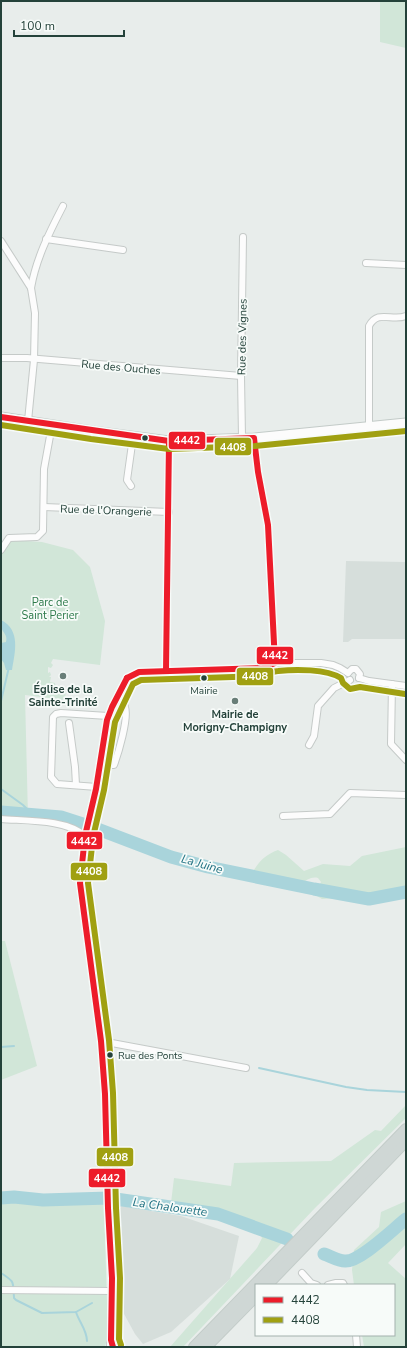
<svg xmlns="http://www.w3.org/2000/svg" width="407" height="1348" font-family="'Nunito Sans',sans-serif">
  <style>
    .built { fill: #d6dedb }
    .green { fill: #d1e6d8 }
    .water { fill: #a9d4db }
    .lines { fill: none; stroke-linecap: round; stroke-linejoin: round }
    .stream { stroke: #a9d4db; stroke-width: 2 }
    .river { stroke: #a9d4db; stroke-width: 13 }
    .street-casing { stroke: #c5cac8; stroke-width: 8 }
    .secondary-casing { stroke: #c3cbc8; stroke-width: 11 }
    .primary-casing { stroke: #c3ccc9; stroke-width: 12 }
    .street { stroke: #fcfcfc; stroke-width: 6 }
    .secondary { stroke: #fcfcfc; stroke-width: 9 }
    .primary { stroke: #cfd7d5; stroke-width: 10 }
    .bus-1-casing { stroke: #f7fbf9; stroke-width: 9 }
    .bus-2-casing { stroke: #f7fbf9; stroke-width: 9 }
    .bus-1 { stroke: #ed1c2a; stroke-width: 6 }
    .bus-2 { stroke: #a0a011; stroke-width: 6 }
    .bus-dot { fill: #24423a; stroke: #f7fbf9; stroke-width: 1.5 }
    .poi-dot { fill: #697e78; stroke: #f7fbf9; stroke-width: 1.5 }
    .labels { text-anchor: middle; stroke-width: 3.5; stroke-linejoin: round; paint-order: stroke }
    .bus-label { font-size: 10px; fill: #24423a; stroke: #f7fbf9 }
    .street-label { font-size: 11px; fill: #24423a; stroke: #f7fbf9 }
    .park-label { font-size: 11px; fill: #2d7a4b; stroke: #f7fbf9 }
    .poi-label { font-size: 11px; font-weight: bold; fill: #24423a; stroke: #f7fbf9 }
    .water-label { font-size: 12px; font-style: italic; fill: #1c6f80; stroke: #f7fbf9 }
    .line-badge { stroke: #f7fbf9; stroke-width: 1.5 }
    .badge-label { font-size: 11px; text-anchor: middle; font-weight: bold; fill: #fff }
  </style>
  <rect width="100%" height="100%" fill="#e8edeb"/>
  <g class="built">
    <polygon points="346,561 406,562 406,639 352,639 348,642 343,642"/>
    <polygon points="115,1205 181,1216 239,1236 230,1279 171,1332 143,1344 135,1334 117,1301"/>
  </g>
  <g class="green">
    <polygon points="380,1 406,1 406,48 380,42"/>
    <polygon points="12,540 42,542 73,550 90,567 105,621 100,665 53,659 51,663 53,665 51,668 48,667 48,673 50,672 51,675 49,677 51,677 50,682 55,683 56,688 60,689 61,692 62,690 66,690 65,700 25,695 28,817 1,816 1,553"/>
    <path d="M406 847V891L376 902H355L337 898 322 899 317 896 315 893 321 882 318 878C311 876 307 881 300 883 297 884 292 887 288 887 280 887 260 875 254 870 260 860 267 854 278 850L286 855 304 871 323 864 350 866 362 856Z"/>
    <polygon points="1,941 5,941 37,1066 1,1080"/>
    <polygon points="406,1105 406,1118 315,1208 183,1347 170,1347 257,1248 262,1238 252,1220 170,1211 174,1178 231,1186 234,1163 331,1161 375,1130 381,1131"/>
    <polygon points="1,1200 104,1204 108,1335 105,1347 1,1347"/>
    <polygon points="406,1201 406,1244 388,1263 406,1279 406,1347 364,1347 362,1335 394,1335 394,1285 354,1285 352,1270 354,1250 379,1227 381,1212"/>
  </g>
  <path class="water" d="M1 620C21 630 15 652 12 670H6L4 663 1 659V643L6 642C8 635 3 633 1 627 0 625 1 623 1 620Z"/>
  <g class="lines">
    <g class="stream">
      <polyline points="1,701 9,667"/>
      <polyline points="1,789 23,805 32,814"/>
      <polyline points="1,1047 14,1046"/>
      <polyline points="259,1068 346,1087 367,1090 406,1092"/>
      <path d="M1 1273C15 1282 13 1281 14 1298L16 1300 42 1313 76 1312 92 1303"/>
      <path d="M76 1312C79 1322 87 1330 87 1341"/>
    </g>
    <g class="river">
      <polyline points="1,812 61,817 95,828 171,857 208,867 314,889 369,899 406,892"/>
      <polyline points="1,1198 14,1197 43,1200 109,1198 218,1214 287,1239"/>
      <path d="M324 1254C330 1256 338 1261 345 1261 360 1262 393 1229 406 1219"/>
    </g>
    <g class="street-casing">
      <g id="street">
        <polyline points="46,239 123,250"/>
        <polyline points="1,241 31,288 35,313 34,360 28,421"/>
        <polyline points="366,263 406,265"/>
        <path d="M31 288C36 259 49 233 63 206"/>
        <polyline points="1,358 27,358 241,376"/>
        <path d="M369 426V326C378 309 392 322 406 316"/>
        <polyline points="242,438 241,376 243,237"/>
        <polyline points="254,438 258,472 268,525 275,663"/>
        <polyline points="131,486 127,480 133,437"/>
        <polyline points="44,507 169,512"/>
        <polyline points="1,550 9,538 37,537 43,531 44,469 52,425"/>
        <path d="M166 671C168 594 167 518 169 441"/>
        <polyline points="348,673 352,669 356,669 360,674 359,678"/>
        <polyline points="359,678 369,681 406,686"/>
        <polyline points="392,684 391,744 406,760"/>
        <polyline points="69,723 75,767 76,785"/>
        <polyline points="309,745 314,736 318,706 334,688 350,680"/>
        <path d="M100 765H114C118 754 129 718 125 707 124 703 120 700 117 697"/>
        <polyline points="97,787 57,784 51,777 53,717 56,714 61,713 108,716"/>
        <polyline points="283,816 330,814 350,793 406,795"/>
        <path d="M1 819C25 821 67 819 85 836"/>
        <polyline points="101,1041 246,1068"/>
        <polyline points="302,1273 311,1283 317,1285"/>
        <polyline points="328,1285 336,1283 343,1283 344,1285"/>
        <polyline points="1,1290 112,1291"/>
        <polyline points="356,1335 357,1347"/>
        <polyline points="110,1347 112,1278 108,1208 105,1094 101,1041 80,883 85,836 96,789 107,720 112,707 127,678 139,672 263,668 275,663 321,663 333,665 340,668 348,673"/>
      </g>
    </g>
    <g class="secondary-casing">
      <polyline id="secondary" points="1,417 92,431 169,441 254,438 406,423"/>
    </g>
    <g class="primary-casing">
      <g id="primary">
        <polyline points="267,1285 406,1141"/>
        <polyline points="194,1347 406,1129"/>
        <polyline points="206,1347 256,1296"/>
      </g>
    </g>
    <use href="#street" class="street"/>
    <use href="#secondary" class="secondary"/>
    <use href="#primary" class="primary"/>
    <g class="bus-1-casing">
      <g id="bus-1">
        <polyline points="1,417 169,441 254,438 258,472 268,525 275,663 263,668 139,672 127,678"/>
        <polyline points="166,671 169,441"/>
        <polyline points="113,1347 111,1340 112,1278 108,1208 105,1094 101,1041 80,883 85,836 96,789 107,720 112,707 127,678"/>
      </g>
    </g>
    <g class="bus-2-casing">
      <g id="bus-2">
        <polyline points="1,425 91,439 169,449 255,446 406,431"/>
        <path d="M121 1345 119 1339 120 1278 116 1208 113 1093 109 1040 88 883 93 837 104 790 115 722 133 684 141 680 263 676C268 675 273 671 278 671 296 669 326 669 341 678L343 683 350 689 360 687 405 694"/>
      </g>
    </g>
    <use href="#bus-1" class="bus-1"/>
    <use href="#bus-2" class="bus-2"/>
  </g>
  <g class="bus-dot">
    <circle cx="145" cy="438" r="3.5"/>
    <circle cx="204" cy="678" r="3.5"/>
    <circle cx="110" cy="1055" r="3.5"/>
  </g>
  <g class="poi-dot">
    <circle cx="63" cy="676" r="4"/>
    <circle cx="235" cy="701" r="4"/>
  </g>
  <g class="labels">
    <g class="bus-label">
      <text x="204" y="694">Mairie</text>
      <text x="118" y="1059" text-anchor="start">Rue des Ponts</text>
    </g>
    <g class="street-label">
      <text transform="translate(242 337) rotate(-89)" y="4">Rue des Vignes</text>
      <text transform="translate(121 367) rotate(5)" y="4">Rue des Ouches</text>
      <text transform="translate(106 510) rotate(2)" y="4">Rue de l'Orangerie</text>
    </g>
    <g class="park-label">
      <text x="50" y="606">Parc de<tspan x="50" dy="13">Saint Perier</tspan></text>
    </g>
    <g class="poi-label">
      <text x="63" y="693">Église de la<tspan x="63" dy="13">Sainte-Trinité</tspan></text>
      <text x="235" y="718">Mairie de<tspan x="235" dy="13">Morigny-Champigny</tspan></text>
    </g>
    <g class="water-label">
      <text transform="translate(202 864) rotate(16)" y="4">La Juine</text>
      <text transform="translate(170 1207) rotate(8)" y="4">La Chalouette</text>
    </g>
  </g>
  <g class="line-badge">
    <rect x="168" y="431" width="38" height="19" rx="4" fill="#ed1c2a"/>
    <rect x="214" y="437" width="38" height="19" rx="4" fill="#a0a011"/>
    <rect x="256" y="646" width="38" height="19" rx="4" fill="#ed1c2a"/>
    <rect x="236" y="667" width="38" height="19" rx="4" fill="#a0a011"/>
    <rect x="66" y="831" width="37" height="19" rx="4" fill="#ed1c2a"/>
    <rect x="70" y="862" width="38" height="19" rx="4" fill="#a0a011"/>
    <rect x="96" y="1147" width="38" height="20" rx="4" fill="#a0a011"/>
    <rect x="88" y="1168" width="38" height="20" rx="4" fill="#ed1c2a"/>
  </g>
  <g class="badge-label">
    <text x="187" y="444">4442</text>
    <text x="233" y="451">4408</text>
    <text x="275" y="659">4442</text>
    <text x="255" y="680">4408</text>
    <text x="84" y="845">4442</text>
    <text x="89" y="875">4408</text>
    <text x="115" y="1161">4408</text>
    <text x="107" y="1182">4442</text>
  </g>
  <rect width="407" height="1348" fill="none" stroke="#24423a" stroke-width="4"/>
  <rect x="255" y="1284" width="140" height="52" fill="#f7fbf9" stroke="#a3b1ad"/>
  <rect x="263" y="1297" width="20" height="6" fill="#ed1c2a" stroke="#a3b1ad"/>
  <text x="291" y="1304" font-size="12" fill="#24423a">4442</text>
  <rect x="263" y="1317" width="20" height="6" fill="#a0a011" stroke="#a3b1ad"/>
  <text x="291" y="1324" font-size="12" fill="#24423a">4408</text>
  <path d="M14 30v6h110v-6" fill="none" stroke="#24423a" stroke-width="2"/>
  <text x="20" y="30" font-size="12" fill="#24423a" stroke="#f7fbf9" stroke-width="3" paint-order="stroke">100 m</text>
</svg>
